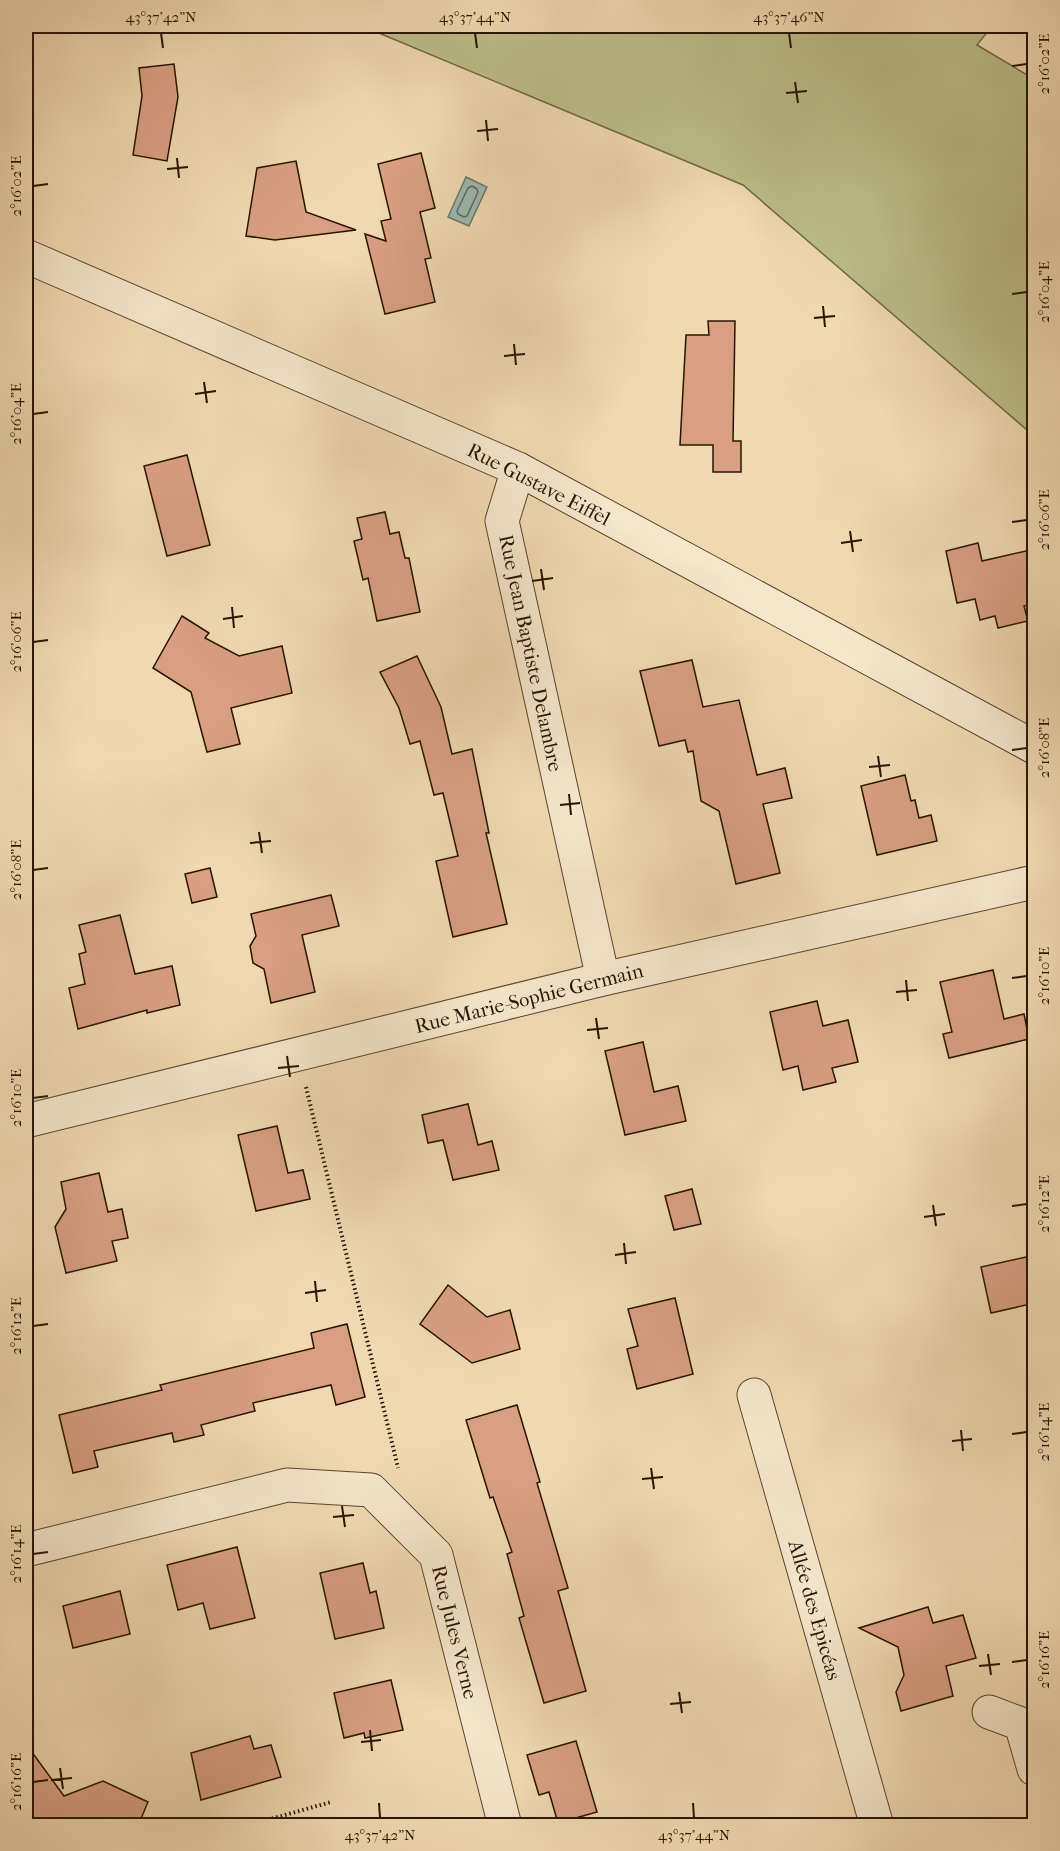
<svg xmlns="http://www.w3.org/2000/svg" width="1060" height="1851" font-family="'IM FELL French Canon',serif">
  <style>
    .green { fill: #bcbe89; stroke: #726946; stroke-width: 1.5 }
    .water { fill: #9bb9b1; stroke: #6d776b; stroke-width: 1.5 }
    .lines { fill: none; stroke-linecap: round; stroke-linejoin: round }
    .shore { stroke: #62665a; stroke-width: 1.5 }
    .building { fill: #d99f83; stroke: #281403; stroke-width: 1.5 }
    .minor-casing { stroke: #5a452e; stroke-width: 35 }
    .path { stroke: #281403; stroke-width: 4; stroke-dasharray: 1.5 3; stroke-linecap: butt }
    .minor { stroke: #f5e6cc; stroke-width: 33 }
    .ticks { fill: none; stroke: #281403; stroke-width: 2 }
    .labels { text-anchor: middle; stroke-width: 5; stroke-linejoin: round; paint-order: stroke }
    .street-label { font-size: 20px; fill: #281403; stroke: #f5e6cc }
    .neatline { fill: none; stroke: #281403; stroke-width: 2 }
    .ticks-label { font-size: 15px; text-anchor: middle; fill: #281403 }
  </style>
  <rect width="100%" height="100%" fill="#f0d9b1"/>
  <filter id="stains"><feTurbulence type="fractalNoise" baseFrequency=".00333" numOctaves="4"/><feColorMatrix values="0 0 0 0 .2 0 0 0 0 .09 0 0 0 0 .02 0 0 0 .5 -.17"/></filter>
  <radialGradient id="worn" r=".72"><stop offset=".6" stop-color="#630" stop-opacity="0"/><stop offset="1" stop-color="#630" stop-opacity=".3"/></radialGradient>
  <polygon class="green" points="362,26 992,26 977,45 1034,79 1034,436 743,185"/>
  <polygon class="water" points="466,177 487,187 469,226 448,217"/>
  <g class="lines">
    <polygon class="shore" points="472,186 477,189 478,192 467,216 464,217 458,214 457,211 468,188"/>
  </g>
  <g class="building">
    <polygon points="174,64 178,97 167,161 133,155 142,96 139,68"/>
    <polygon points="421,153 435,208 420,212 431,258 425,259 435,302 385,314 365,234 386,241 381,221 391,219 378,164"/>
    <polygon points="296,161 306,212 356,230 275,240 246,236 257,168"/>
    <polygon points="708,321 735,321 733,441 741,441 741,472 713,472 713,445 680,445 686,335 709,335"/>
    <polygon points="187,455 210,545 167,556 144,466"/>
    <polygon points="385,512 390,534 399,532 405,558 409,558 420,612 377,621 368,578 363,580 354,541 362,539 357,518"/>
    <polygon points="978,543 982,561 1035,549 1035,603 1024,606 1028,621 998,628 995,616 980,620 975,599 957,603 946,551"/>
    <polygon points="182,616 209,633 205,638 239,656 282,646 292,693 231,708 240,744 207,752 191,692 153,668"/>
    <polygon points="417,656 441,707 452,754 472,749 489,833 486,833 507,924 453,937 436,861 458,856 443,793 434,795 420,741 410,744 399,708 380,672"/>
    <polygon points="692,660 703,707 739,700 757,775 785,768 792,798 763,804 780,873 736,884 719,811 701,801 693,751 688,752 685,740 659,746 640,671"/>
    <polygon points="905,775 911,801 915,800 919,818 931,815 937,841 877,855 861,786"/>
    <polygon points="210,868 217,897 192,903 185,874"/>
    <polygon points="331,895 339,926 302,935 315,992 271,1003 264,969 253,963 250,946 256,936 251,914"/>
    <polygon points="120,915 135,974 172,966 180,1005 147,1013 147,1010 78,1029 69,988 85,984 79,954 86,952 79,925"/>
    <polygon points="993,970 1004,1019 1024,1014 1029,1039 949,1058 943,1034 952,1032 940,982"/>
    <polygon points="817,1001 823,1026 848,1020 858,1062 832,1068 836,1082 803,1090 798,1066 783,1070 770,1012"/>
    <polygon points="643,1042 654,1092 678,1086 686,1121 625,1135 605,1051"/>
    <polygon points="468,1104 478,1145 492,1141 499,1170 453,1180 443,1140 428,1143 422,1115"/>
    <polygon points="277,1126 288,1173 303,1170 310,1199 256,1211 238,1135"/>
    <polygon points="99,1173 108,1212 122,1209 128,1238 112,1241 117,1261 66,1273 55,1227 66,1209 61,1182"/>
    <polygon points="692,1189 701,1224 674,1230 665,1196"/>
    <polygon points="1035,1255 1035,1303 991,1313 981,1267"/>
    <polygon points="448,1285 487,1317 510,1310 520,1349 472,1363 420,1324"/>
    <polygon points="675,1298 693,1374 637,1389 627,1349 638,1346 628,1309"/>
    <polygon points="347,1324 365,1397 336,1405 331,1385 253,1403 255,1411 201,1425 204,1435 174,1442 172,1433 94,1451 98,1467 73,1473 59,1415 162,1390 160,1385 314,1348 311,1333"/>
    <polygon points="517,1405 540,1482 537,1483 568,1588 558,1591 586,1691 544,1703 519,1618 524,1616 507,1554 512,1552 493,1497 490,1498 466,1420"/>
    <polygon points="237,1547 255,1618 210,1629 203,1603 178,1610 167,1565"/>
    <polygon points="363,1563 370,1593 376,1591 384,1628 335,1639 320,1573"/>
    <polygon points="120,1591 130,1634 73,1648 63,1606"/>
    <polygon points="928,1607 933,1623 963,1615 976,1658 946,1666 953,1696 901,1711 896,1692 904,1675 898,1647 859,1628"/>
    <polygon points="391,1680 403,1730 365,1738 364,1733 344,1738 334,1693"/>
    <polygon points="250,1736 254,1749 271,1745 281,1777 201,1800 191,1753"/>
    <polygon points="576,1741 597,1812 558,1823 549,1792 539,1795 527,1755"/>
    <polygon points="26,1744 64,1796 103,1781 148,1802 138,1826 26,1826"/>
  </g>
  <g class="lines">
    <g class="minor-casing">
      <g id="minor">
        <polyline points="26,256 518,469 1034,747"/>
        <polyline points="518,469 502,521 603,979"/>
        <polyline points="26,1121 603,979 1034,882"/>
        <polyline points="754,1395 877,1826"/>
        <polyline points="26,1550 287,1485 371,1490 436,1555 505,1826"/>
        <polyline points="989,1712 1021,1724 1034,1769"/>
      </g>
    </g>
    <g class="path">
      <polyline points="306,1087 398,1468"/>
      <polyline points="246,1826 331,1802"/>
    </g>
    <use href="#minor" class="minor"/>
  </g>
  <path class="ticks" d="M161 33 163 48M475 33 477 48M789 33 791 48M1012 66 1027 64M795 82 798 103M786 93 807 91M486 120 488 141M477 131 498 129M177 158 179 178M167 169 188 167M33 186 48 184M1012 294 1027 292M823 306 825 327M814 318 835 316M514 344 516 365M504 356 525 354M204 382 207 403M195 394 216 391M33 414 48 412M1012 522 1027 520M850 531 853 552M841 543 862 540M541 569 544 590M532 581 553 578M232 607 234 628M223 619 243 616M33 642 48 640M1012 750 1027 748M878 756 881 777M869 767 890 765M569 794 571 815M560 805 580 803M259 832 262 853M250 843 271 841M33 870 48 868M1012 978 1027 976M906 980 908 1001M896 992 917 990M596 1018 599 1039M587 1030 608 1028M287 1056 290 1077M278 1068 299 1066M33 1098 48 1096M933 1205 936 1226M1012 1206 1027 1204M924 1217 945 1214M624 1243 626 1264M615 1255 636 1252M315 1281 317 1302M305 1293 326 1290M33 1326 48 1324M961 1430 963 1451M1012 1434 1027 1432M952 1441 972 1439M651 1468 654 1489M642 1479 663 1477M342 1506 345 1527M333 1517 354 1515M33 1554 48 1552M988 1654 991 1675M1012 1662 1027 1660M979 1666 1000 1664M679 1692 682 1713M670 1704 691 1702M370 1730 372 1751M361 1742 381 1740M60 1768 63 1789M51 1780 72 1778M33 1782 48 1780M379 1803 380 1818M693 1803 694 1818"/>
  <g class="labels">
    <g class="street-label">
      <text transform="translate(539 484) rotate(27)" y="7">Rue Gustave Eiffel</text>
      <text transform="translate(531 653) rotate(78)" y="7">Rue Jean Baptiste Delambre</text>
      <text transform="translate(529 998) rotate(-14)" y="7">Rue Marie-Sophie Germain</text>
      <text transform="translate(815 1610) rotate(74)" y="7">Allée des Epicéas</text>
      <text transform="translate(455 1632) rotate(76)" y="7">Rue Jules Verne</text>
    </g>
  </g>
  <rect width="1060" height="1851" fill="none" stroke="#f0d9b1" stroke-width="66"/>
  <rect x="33" y="33" width="994" height="1785" class="neatline"/>
  <g class="ticks-label">
    <text x="161" y="22">43°37'42"N</text>
    <text x="475" y="22">43°37'44"N</text>
    <text x="789" y="22">43°37'46"N</text>
    <text transform="translate(1044 64) rotate(-90)" y="5">2°16'02"E</text>
    <text transform="translate(16 186) rotate(-90)" y="5">2°16'02"E</text>
    <text transform="translate(1044 292) rotate(-90)" y="5">2°16'04"E</text>
    <text transform="translate(16 414) rotate(-90)" y="5">2°16'04"E</text>
    <text transform="translate(1044 520) rotate(-90)" y="5">2°16'06"E</text>
    <text transform="translate(16 642) rotate(-90)" y="5">2°16'06"E</text>
    <text transform="translate(1044 748) rotate(-90)" y="5">2°16'08"E</text>
    <text transform="translate(16 870) rotate(-90)" y="5">2°16'08"E</text>
    <text transform="translate(1044 976) rotate(-90)" y="5">2°16'10"E</text>
    <text transform="translate(16 1098) rotate(-90)" y="5">2°16'10"E</text>
    <text transform="translate(1044 1204) rotate(-90)" y="5">2°16'12"E</text>
    <text transform="translate(16 1326) rotate(-90)" y="5">2°16'12"E</text>
    <text transform="translate(1044 1432) rotate(-90)" y="5">2°16'14"E</text>
    <text transform="translate(16 1554) rotate(-90)" y="5">2°16'14"E</text>
    <text transform="translate(1044 1660) rotate(-90)" y="5">2°16'16"E</text>
    <text transform="translate(16 1782) rotate(-90)" y="5">2°16'16"E</text>
    <text x="380" y="1840">43°37'42"N</text>
    <text x="694" y="1840">43°37'44"N</text>
  </g>
  <rect width="100%" height="100%" filter="url(#stains)"/>
  <rect width="100%" height="100%" fill="url(#worn)"/>
</svg>
